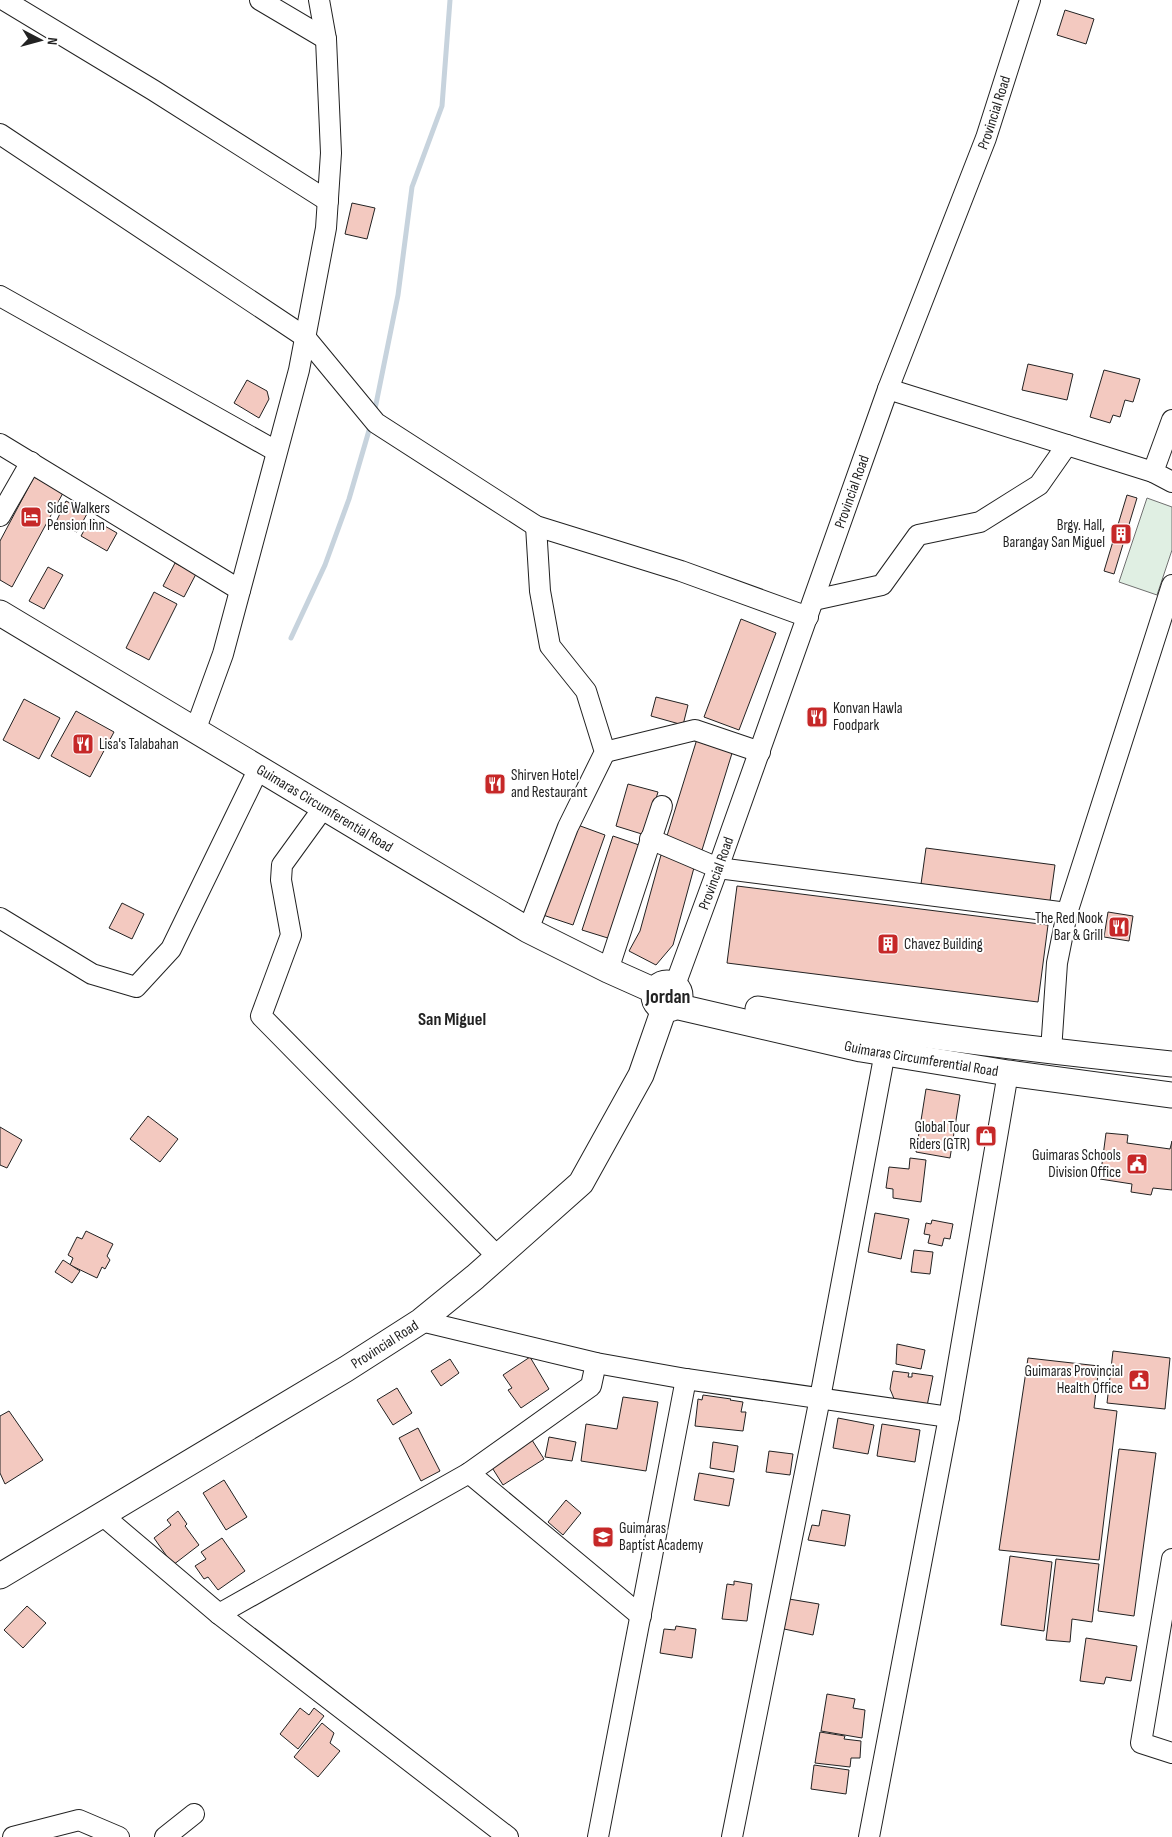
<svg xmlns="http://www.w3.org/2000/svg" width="1172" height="1837" font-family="'Sofia Sans Condensed',sans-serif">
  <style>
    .green { fill: #e0efe3; stroke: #6f6f6f }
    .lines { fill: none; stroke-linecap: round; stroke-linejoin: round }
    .stream { stroke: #c7d3dd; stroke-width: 5 }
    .building { fill: #f3c9c0; stroke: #222 }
    .minor-casing { stroke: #222; stroke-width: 22 }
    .major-casing { stroke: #222; stroke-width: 27 }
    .minor { stroke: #fff; stroke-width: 20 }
    .major { stroke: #fff; stroke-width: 25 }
    .labels { text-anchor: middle; stroke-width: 4; stroke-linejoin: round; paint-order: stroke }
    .street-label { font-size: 15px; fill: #222; stroke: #fff }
    .poi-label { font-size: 15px; fill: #222; stroke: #fff; text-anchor: start }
    .quarter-label { font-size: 18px; font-weight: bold; fill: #222; stroke: #fff }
    .district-label { font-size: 20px; font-weight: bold; fill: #222; stroke: #fff }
  </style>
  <rect width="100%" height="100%" fill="#fff"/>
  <polygon class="green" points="1147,498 1172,507 1172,550 1157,595 1119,582"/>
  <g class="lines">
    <g class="stream">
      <polyline points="375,409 398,295 412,187 442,106 450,0"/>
      <polyline points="291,638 325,565 349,499 370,427"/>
    </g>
  </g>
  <g class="building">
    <polygon points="1065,10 1094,19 1086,44 1057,35"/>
    <polygon points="352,203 375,208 367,239 345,234"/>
    <polygon points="1028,364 1073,374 1067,400 1022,390"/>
    <polygon points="1104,370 1140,379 1133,402 1125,400 1120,417 1113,415 1110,423 1090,417"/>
    <polygon points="247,380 267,391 269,399 259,418 234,403"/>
    <polygon points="34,477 63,493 12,587 0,580 0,541"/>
    <polygon points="1127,495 1137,498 1114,574 1104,571"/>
    <polygon points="66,501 88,512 77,532 56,522"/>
    <polygon points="91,518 117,533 107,551 81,536"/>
    <polygon points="175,563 196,574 184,597 163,586"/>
    <polygon points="48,567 63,575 44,609 29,601"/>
    <polygon points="154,592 177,604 149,660 126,648"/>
    <polygon points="741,619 776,633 739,730 704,717"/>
    <polygon points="656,697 688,705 683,725 651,716"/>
    <polygon points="24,699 60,718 39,759 3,740"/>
    <polygon points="76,711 114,732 90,777 51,756"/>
    <polygon points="697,739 733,750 702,850 666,839"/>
    <polygon points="628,784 658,792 645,835 616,826"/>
    <polygon points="575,824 605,835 573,925 543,915"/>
    <polygon points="613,836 642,846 611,939 582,930"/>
    <polygon points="926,848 1055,865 1050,901 921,884"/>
    <polygon points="661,855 695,864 673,945 656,965 629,951 640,931"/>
    <polygon points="737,886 1048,925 1038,1002 727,963"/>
    <polygon points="122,903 144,914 132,939 109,928"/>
    <polygon points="1108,912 1133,916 1129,941 1104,937"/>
    <polygon points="926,1089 960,1095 950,1158 916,1152"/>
    <polygon points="148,1116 178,1139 160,1162 130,1139"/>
    <polygon points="0,1127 22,1140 7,1168 0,1165"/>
    <polygon points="1106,1133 1128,1135 1127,1143 1170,1149 1172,1141 1172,1190 1153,1188 1151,1195 1131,1192 1132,1184 1100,1179"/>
    <polygon points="910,1158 926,1160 921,1202 893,1198 893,1189 886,1188 889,1167 909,1169"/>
    <polygon points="875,1213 909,1219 901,1259 868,1252"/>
    <polygon points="932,1220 953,1224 950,1239 944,1238 942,1246 928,1243 930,1235 924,1234 926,1223 931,1224"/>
    <polygon points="86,1231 113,1244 107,1256 110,1260 105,1269 102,1267 97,1278 70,1265 73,1258 68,1255 77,1237 82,1239"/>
    <polygon points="914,1250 933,1252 930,1274 911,1272"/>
    <polygon points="63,1260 80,1271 72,1283 55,1272"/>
    <polygon points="897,1344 925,1350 921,1369 896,1364"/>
    <polygon points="1113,1351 1170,1358 1165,1409 1107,1403"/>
    <polygon points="530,1357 549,1389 521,1408 508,1390 512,1388 503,1375"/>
    <polygon points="1028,1358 1099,1366 1094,1408 1117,1411 1099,1560 999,1550"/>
    <polygon points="450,1359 459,1373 441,1386 431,1371"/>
    <polygon points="893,1371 909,1373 908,1377 912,1377 912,1373 933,1376 927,1406 895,1401 890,1389"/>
    <polygon points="397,1388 412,1413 393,1425 377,1400"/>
    <polygon points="703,1395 731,1399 730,1400 743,1402 741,1412 746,1412 743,1431 695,1426 698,1399 702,1400"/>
    <polygon points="623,1397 658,1402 646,1471 581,1461 586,1424 617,1429"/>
    <polygon points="9,1411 43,1460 5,1484 0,1473 0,1416"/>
    <polygon points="838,1418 874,1425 868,1454 833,1448"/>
    <polygon points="882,1424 920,1430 915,1462 877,1456"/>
    <polygon points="418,1428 440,1471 421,1481 399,1438"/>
    <polygon points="549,1437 576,1442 572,1461 545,1457"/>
    <polygon points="532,1440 544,1459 503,1485 491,1466"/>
    <polygon points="713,1442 738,1446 734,1472 710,1468"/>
    <polygon points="1119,1449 1156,1453 1134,1616 1098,1611"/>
    <polygon points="769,1451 793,1454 790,1475 766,1472"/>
    <polygon points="699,1473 734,1479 729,1506 694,1500"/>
    <polygon points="224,1480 247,1517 226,1530 203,1493"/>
    <polygon points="566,1500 581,1513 563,1535 548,1522"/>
    <polygon points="822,1510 850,1515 845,1546 808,1540 812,1525 819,1526"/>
    <polygon points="178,1511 187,1524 185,1526 199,1545 173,1565 154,1538 171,1525 167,1520"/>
    <polygon points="222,1538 245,1571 218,1590 208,1577 204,1579 195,1566 206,1559 201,1552"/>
    <polygon points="1010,1556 1052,1562 1044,1631 1001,1625"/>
    <polygon points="1056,1559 1099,1564 1092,1622 1072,1619 1070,1642 1046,1640"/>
    <polygon points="734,1581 752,1584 747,1621 722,1619 727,1584 734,1585"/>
    <polygon points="789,1599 819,1604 813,1635 784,1629"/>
    <polygon points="27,1606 46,1623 23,1648 4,1630"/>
    <polygon points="676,1626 696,1629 692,1658 660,1653 664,1629 675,1630"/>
    <polygon points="1086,1638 1137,1646 1131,1681 1106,1677 1104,1684 1080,1681"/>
    <polygon points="827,1694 855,1699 853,1708 865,1710 862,1738 821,1731"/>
    <polygon points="300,1708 309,1715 314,1708 324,1716 298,1749 280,1734"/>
    <polygon points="322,1723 334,1733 330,1743 340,1751 318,1777 294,1757"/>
    <polygon points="820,1732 845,1736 844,1739 861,1741 860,1758 851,1758 850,1767 815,1763"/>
    <polygon points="814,1765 849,1770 846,1794 811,1789"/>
  </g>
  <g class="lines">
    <g class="minor-casing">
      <g id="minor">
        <polyline points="4,0 153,90 328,201"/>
        <polyline points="260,0 326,39"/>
        <polyline points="0,134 305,337 376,423 536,526 681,571 808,617"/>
        <polyline points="0,296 276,451"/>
        <polyline points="888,389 1153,472"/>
        <polyline points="1172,420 1153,472 1172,482"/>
        <polyline points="0,444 240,590"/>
        <polyline points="0,516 31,462"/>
        <polyline points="814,600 882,585 918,535 980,522 1039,485 1067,445"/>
        <polyline points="195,731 223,654 299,370 326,228 331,153 326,39 319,0"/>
        <polyline points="605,752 695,730 760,752"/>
        <polyline points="324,807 282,865 281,880 291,935 261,1016 497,1256"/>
        <polyline points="650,839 718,868 1067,913"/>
        <polyline points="0,918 92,974 136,987 171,949 259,768"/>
        <polyline points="528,930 568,827 605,752 586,691 550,646 540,591 536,526"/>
        <polyline points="608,970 662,806"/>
        <path id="s1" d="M675 985 718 868 888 389 986 138 1030 0"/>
        <polyline points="1051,1051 1057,963 1067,913 1172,585"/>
        <polyline points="421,1321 596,1363 686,1379 949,1417"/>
        <polyline points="469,1473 641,1616"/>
        <polyline points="102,1515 219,1614 508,1837"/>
        <polyline points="1172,1559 1141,1743 1172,1753"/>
        <polyline points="219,1614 469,1473 591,1386 596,1363"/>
        <polyline points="13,1837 79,1820 119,1837"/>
        <polyline points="165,1837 194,1814"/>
        <polyline points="598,1837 686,1379"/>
        <polyline points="732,1837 820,1398 885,1052"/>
        <polyline points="869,1837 949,1417 1008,1073"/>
      </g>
    </g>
    <g class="major-casing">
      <g id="major">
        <path id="s2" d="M0 613 528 930 608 970 655 991"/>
        <circle cx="667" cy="996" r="13"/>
        <path id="s3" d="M675 1006 861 1049 1008 1073 1172 1095"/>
        <path d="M758 1009C895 1033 1034 1050 1172 1064"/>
        <path id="s4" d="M0 1576 346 1369 421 1321 475 1277 581 1183 641 1075 664 1009"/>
      </g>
    </g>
    <use href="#minor" class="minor"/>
    <use href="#major" class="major"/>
  </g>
  <defs>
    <g id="hotel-square" transform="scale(1.125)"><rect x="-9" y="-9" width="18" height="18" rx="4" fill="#c62828" stroke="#fff"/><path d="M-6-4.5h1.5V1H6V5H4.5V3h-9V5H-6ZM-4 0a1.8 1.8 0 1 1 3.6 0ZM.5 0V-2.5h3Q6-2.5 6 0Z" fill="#fff"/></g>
    <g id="building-square" transform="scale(1.125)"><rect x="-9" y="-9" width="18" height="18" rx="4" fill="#c62828" stroke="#fff"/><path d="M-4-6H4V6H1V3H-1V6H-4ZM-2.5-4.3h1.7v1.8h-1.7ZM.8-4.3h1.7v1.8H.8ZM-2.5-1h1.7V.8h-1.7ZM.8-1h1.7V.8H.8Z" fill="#fff"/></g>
    <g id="restaurant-square" transform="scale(1.125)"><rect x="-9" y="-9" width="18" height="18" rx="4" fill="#c62828" stroke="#fff"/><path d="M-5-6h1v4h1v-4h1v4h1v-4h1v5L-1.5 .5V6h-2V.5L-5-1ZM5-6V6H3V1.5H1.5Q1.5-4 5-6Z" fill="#fff"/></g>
    <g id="shop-square" transform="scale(1.125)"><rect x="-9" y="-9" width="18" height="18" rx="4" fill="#c62828" stroke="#fff"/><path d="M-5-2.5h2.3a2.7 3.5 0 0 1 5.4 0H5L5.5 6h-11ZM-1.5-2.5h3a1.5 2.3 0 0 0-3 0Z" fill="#fff"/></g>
    <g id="civic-square" transform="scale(1.125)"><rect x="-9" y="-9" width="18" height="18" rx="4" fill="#c62828" stroke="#fff"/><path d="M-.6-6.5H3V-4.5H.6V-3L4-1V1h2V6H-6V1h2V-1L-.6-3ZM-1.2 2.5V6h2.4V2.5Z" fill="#fff"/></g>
    <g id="school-square" transform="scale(1.125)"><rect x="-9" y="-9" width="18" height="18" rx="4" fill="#c62828" stroke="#fff"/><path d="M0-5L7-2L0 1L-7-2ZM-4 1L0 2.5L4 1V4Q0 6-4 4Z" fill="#fff"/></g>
  </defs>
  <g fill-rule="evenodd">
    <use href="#hotel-square" x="31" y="517"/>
    <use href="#building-square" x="1121" y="534"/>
    <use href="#restaurant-square" x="817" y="717"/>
    <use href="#restaurant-square" x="83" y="744"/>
    <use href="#restaurant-square" x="495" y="784"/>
    <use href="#restaurant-square" x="1119" y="927"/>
    <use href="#building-square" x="888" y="944"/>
    <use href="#shop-square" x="986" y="1136"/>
    <use href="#civic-square" x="1137" y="1164"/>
    <use href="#civic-square" x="1139" y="1380"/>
    <use href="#school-square" x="603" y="1537"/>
  </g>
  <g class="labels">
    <g class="street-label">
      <text dy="5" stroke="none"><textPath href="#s1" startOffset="929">Provincial Road</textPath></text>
      <text dy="5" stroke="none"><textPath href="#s1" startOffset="524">Provincial Road</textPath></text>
      <text dy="5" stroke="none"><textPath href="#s2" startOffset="379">Guimaras Circumferential Road</textPath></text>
      <text dy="5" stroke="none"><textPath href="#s1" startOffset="119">Provincial Road</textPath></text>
      <text dy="5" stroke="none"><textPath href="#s3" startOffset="252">Guimaras Circumferential Road</textPath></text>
      <text dy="5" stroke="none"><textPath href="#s4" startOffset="449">Provincial Road</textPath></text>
    </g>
    <g class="poi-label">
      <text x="47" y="513">Side Walkers<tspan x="47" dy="17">Pension Inn</tspan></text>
      <text x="1105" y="530" text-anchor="end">Brgy. Hall,<tspan x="1105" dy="17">Barangay San Miguel</tspan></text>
      <text x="833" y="713">Konvan Hawla<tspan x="833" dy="17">Foodpark</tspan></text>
      <text x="99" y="749">Lisa's Talabahan</text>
      <text x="511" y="780">Shirven Hotel<tspan x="511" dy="17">and Restaurant</tspan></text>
      <text x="1103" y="923" text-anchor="end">The Red Nook<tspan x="1103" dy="17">Bar &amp; Grill</tspan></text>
      <text x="904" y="949">Chavez Building</text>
      <text x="970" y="1132" text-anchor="end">Global Tour<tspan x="970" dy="17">Riders (GTR)</tspan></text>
      <text x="1121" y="1160" text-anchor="end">Guimaras Schools<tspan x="1121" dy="17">Division Office</tspan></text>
      <text x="1123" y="1376" text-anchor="end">Guimaras Provincial<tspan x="1123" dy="17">Health Office</tspan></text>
      <text x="619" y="1533">Guimaras<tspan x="619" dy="17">Baptist Academy</tspan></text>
    </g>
    <g class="quarter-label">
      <text x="452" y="1025">San Miguel</text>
    </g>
    <g class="district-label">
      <text x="668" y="1003">Jordan</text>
    </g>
  </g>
  <g transform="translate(40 40) rotate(96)" stroke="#ffffff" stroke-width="4" paint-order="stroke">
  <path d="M0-4L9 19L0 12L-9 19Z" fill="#222222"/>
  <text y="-8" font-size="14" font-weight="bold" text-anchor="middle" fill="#222222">N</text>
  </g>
</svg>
